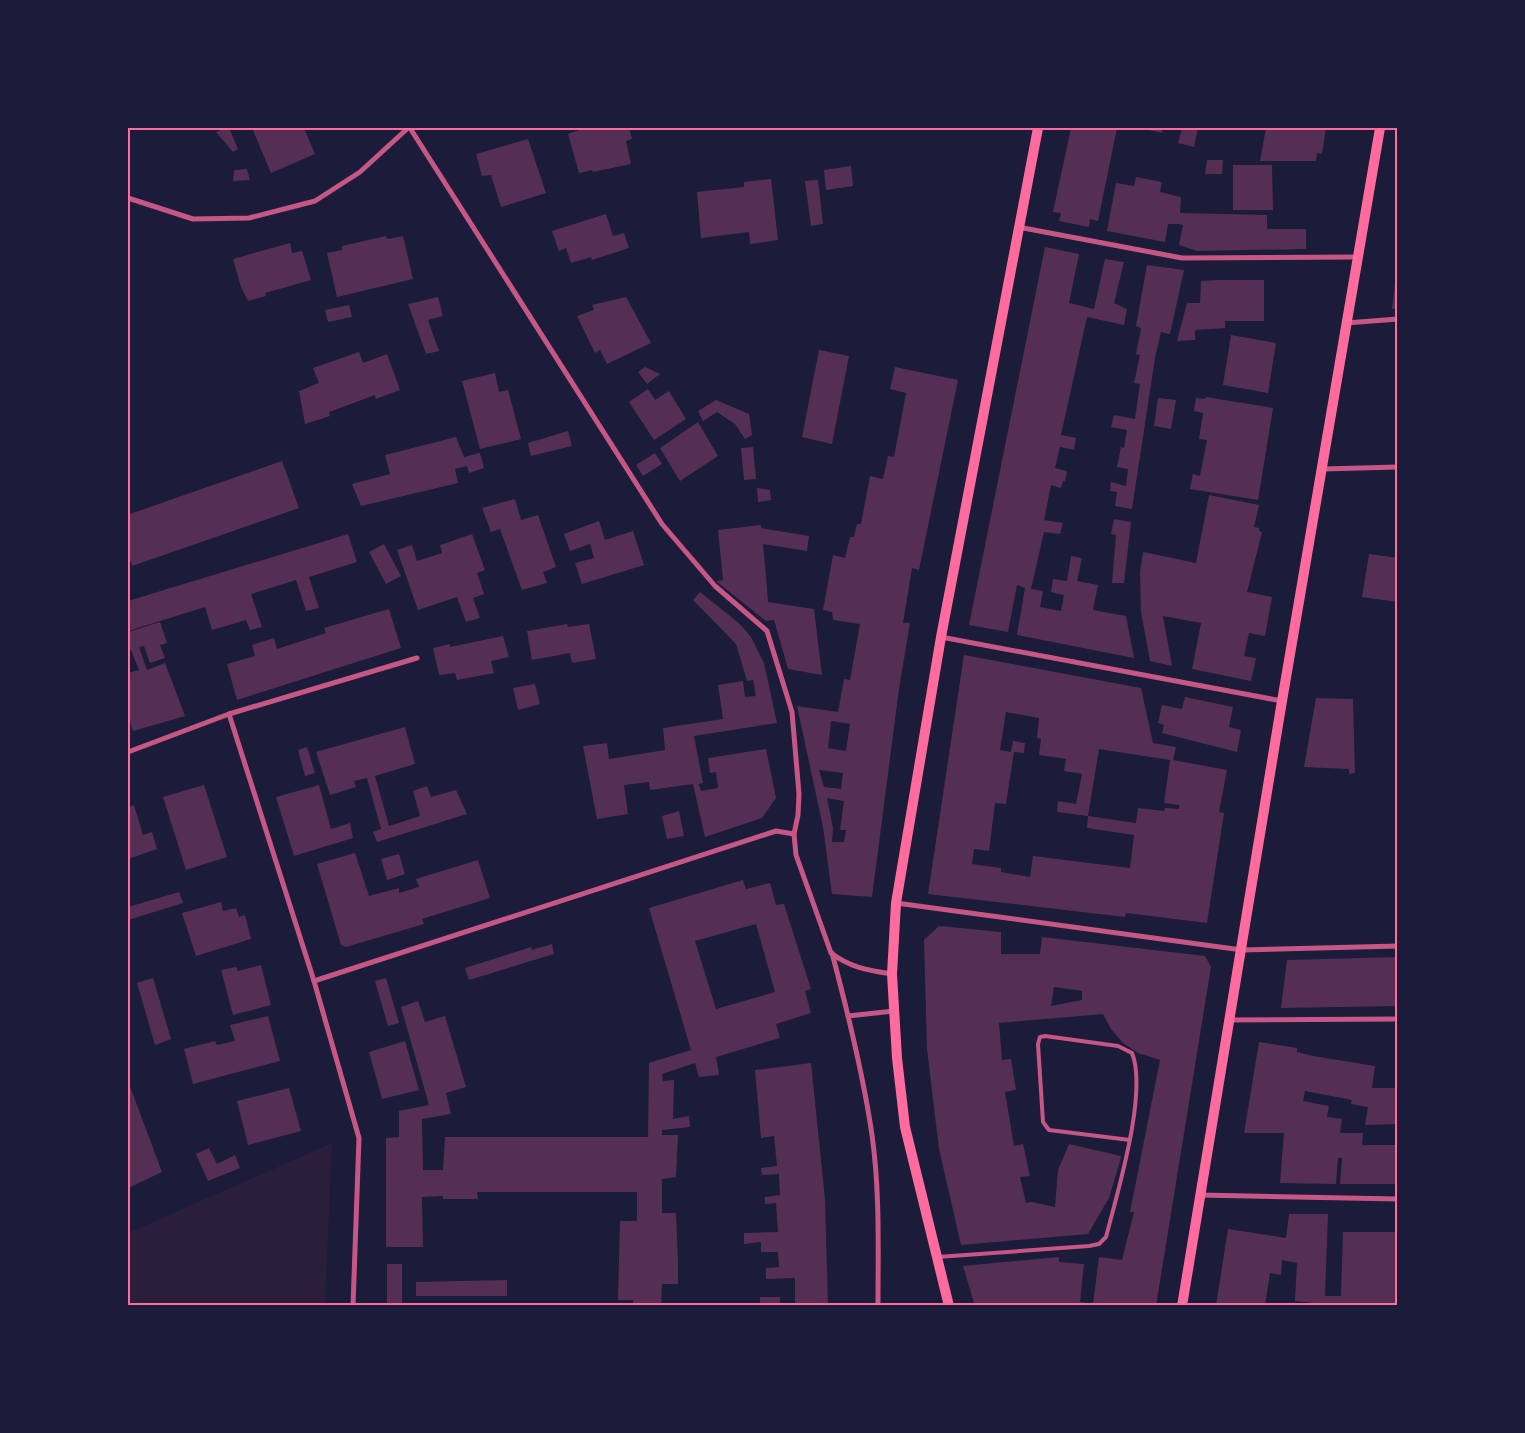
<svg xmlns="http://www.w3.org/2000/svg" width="1525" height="1433" font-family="'Playfair Display',serif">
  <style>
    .green { fill: #2a1e3b }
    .building { fill: #542f53; fill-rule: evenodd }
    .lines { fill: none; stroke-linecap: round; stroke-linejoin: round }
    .service { stroke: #c65784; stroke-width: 4 }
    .minor { stroke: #c65784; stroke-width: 5 }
    .secondary { stroke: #ff6b9d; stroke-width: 10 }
    .neatline { fill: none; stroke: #ff6b9d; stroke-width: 2 }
  </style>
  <rect width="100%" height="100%" fill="#1b1b3a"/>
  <polygon class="green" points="332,1143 325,1305 128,1305 128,1233"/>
  <g class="building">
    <polygon points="226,128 229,128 238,149 233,152 216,132"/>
    <polygon points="252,128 304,128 315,154 271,173"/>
    <polygon points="585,128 629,128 632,139 626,141 631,164 593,172 592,170 579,173 568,134"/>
    <polygon points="1071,128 1117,128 1098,221 1090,219 1089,227 1059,221 1061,213 1053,212"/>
    <polygon points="1140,128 1163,128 1162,133"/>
    <polygon points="1182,128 1198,128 1194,147 1178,143"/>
    <polygon points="1266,128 1326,128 1322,154 1317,153 1316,161 1260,161"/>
    <polygon points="528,139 546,193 501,207 491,175 482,176 476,154"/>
    <polygon points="1207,160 1223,160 1222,174 1205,174"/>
    <polygon points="1233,165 1272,165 1273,210 1233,210"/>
    <polygon points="851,166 853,186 826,190 824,170"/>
    <polygon points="247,169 250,180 233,181 234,170"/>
    <polygon points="1136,177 1162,182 1160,192 1181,197 1180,213 1267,215 1267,229 1306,229 1306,249 1197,251 1179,245 1183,225 1179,224 1168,224 1165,242 1107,231 1116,183 1134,186"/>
    <polygon points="771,179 778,240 750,244 749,232 701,238 697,192 744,187 744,182"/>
    <polygon points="818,180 823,224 811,226 805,181"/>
    <polygon points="606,214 613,236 624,233 629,248 592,260 591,257 571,263 566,248 559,251 552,231"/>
    <polygon points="386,236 387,239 403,236 413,279 337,297 327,253 342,250 342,246"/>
    <polygon points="290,243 292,253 302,251 311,280 265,293 266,296 248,301 241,287 233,259"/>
    <polygon points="1045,247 1079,254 1069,303 1094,309 1105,259 1124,262 1114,303 1127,309 1124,325 1087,317 1061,435 1076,438 1074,450 1060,447 1055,468 1067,471 1065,481 1063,481 1061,488 1051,485 1044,520 1063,523 1060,534 1044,532 1031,589 1043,591 1040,607 1061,611 1064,595 1051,592 1053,579 1067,581 1071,556 1082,558 1077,581 1098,585 1093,610 1126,616 1134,658 1017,635 1025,588 1017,585 1008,632 969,625"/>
    <polygon points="1147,265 1184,270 1170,334 1161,332 1155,358 1132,509 1115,506 1117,492 1110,491 1111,482 1126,486 1128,469 1117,467 1121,447 1124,448 1127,430 1111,427 1114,415 1135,419 1140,384 1134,383 1140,355 1136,354 1141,328 1136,326"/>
    <polygon points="1396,274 1398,308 1392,309"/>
    <polygon points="1220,280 1264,280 1264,321 1225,321 1225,328 1195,330 1195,340 1177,341 1187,303 1200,303 1201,281"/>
    <polygon points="438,297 443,316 428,320 439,351 426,354 408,304"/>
    <polygon points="626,297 651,343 607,364 600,350 595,353 577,316 594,310 592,305"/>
    <polygon points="349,305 352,317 328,322 325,310"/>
    <polygon points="1231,335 1276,343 1268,393 1223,385"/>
    <polygon points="819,350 849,356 832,444 802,437"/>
    <polygon points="359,352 363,363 387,354 400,390 376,399 375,395 329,412 330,416 305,424 299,391 319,383 313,368"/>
    <polygon points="645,367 660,374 647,384 638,372"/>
    <path d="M895 367 958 380 919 570 912 568 903 623H910L899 689 872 897 832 894 823 827 797 706 838 712 844 679 850 680 860 624 833 620 832 612 823 610 833 555 845 558 850 537H854L857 524H861L870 476 883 479 888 456 894 457 906 393 890 389ZM831 721 850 724 846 751 828 748ZM819 770 843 773 841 789 824 787ZM827 798 844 801 840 830H846L844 842H832L833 828Z"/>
    <polygon points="495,373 499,392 508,390 521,439 480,449 462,381"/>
    <polygon points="648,389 655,400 669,391 686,419 654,440 629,402"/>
    <polygon points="1206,397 1273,408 1258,500 1190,489 1193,474 1200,476 1207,440 1199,439 1203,413 1194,411 1196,398 1205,399"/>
    <polygon points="1158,398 1176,400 1171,429 1154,426"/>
    <polygon points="716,400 749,414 752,435 745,439 735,424 717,412 703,421 698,411"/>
    <polygon points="698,422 718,456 680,481 660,448"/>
    <polygon points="568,431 572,446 531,456 528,443"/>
    <polygon points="456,437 464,457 480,453 484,468 469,473 467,466 455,469 458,483 361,506 352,484 390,474 385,455"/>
    <polygon points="753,447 756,479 744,480 741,448"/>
    <polygon points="655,453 662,464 643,476 636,465"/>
    <polygon points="282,461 299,508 132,566 128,554 128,509 130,514"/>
    <polygon points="757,488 770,490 771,500 758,502"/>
    <polygon points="1209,495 1259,505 1254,527 1259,528 1259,531 1262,532 1247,592 1272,597 1265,636 1249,633 1244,656 1256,658 1251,681 1192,669 1201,623 1163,616 1172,666 1150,661 1141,612 1140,572 1143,552 1196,563"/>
    <polygon points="515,499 521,520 538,515 556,567 543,572 547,583 522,590 500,529 491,532 482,508"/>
    <polygon points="1114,519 1131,522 1124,583 1112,583 1116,535 1111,534"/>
    <polygon points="599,521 605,540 633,531 644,565 582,584 575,563 594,558 590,544 570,551 564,534"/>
    <polygon points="761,525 761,528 809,536 807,551 763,544 766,576 768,602 814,609 822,675 788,669 774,620 766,621 716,581 723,580 718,530"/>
    <polygon points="348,534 357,562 309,577 319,608 306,611 296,580 251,594 262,627 250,630 246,620 212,630 205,607 128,631 128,601"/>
    <polygon points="472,534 485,570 477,573 484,594 473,598 480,618 466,622 457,597 418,610 397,550 412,545 417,561 442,553 440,545"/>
    <polygon points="384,544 401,576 386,584 369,552"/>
    <polygon points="1369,554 1398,558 1398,602 1362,597"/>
    <polygon points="700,592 740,624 751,637 764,663 777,723 694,736 703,783 699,784 701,791 718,788 716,772 710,773 708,758 766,749 776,798 762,818 705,837 693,784 650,790 649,782 624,785 628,814 597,819 583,746 607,743 609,759 665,750 663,728 723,719 718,685 743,681 745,697 756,696 753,680 747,681 736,644 693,600"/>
    <polygon points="389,609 401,648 237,700 227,664 255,656 252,645 274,638 277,649 326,633 324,628"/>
    <polygon points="160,622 167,643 160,645 165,658 150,663 144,646 139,647 147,670 165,663 185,716 133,731 128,716 128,673 139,670 131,650 128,651 128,632"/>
    <polygon points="567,624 568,627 589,624 596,659 572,663 570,653 532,660 527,631"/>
    <polygon points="503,636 509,657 491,661 494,673 457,680 455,673 439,675 433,648 450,644 450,647"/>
    <path d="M964 655 1141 688 1153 743 1176 747 1173 760 1227 770 1219 812 1224 813 1207 923 1126 913 1125 917 928 894ZM1006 712 1039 718 1037 738 1041 739 1039 755 1066 759 1064 771 1082 774 1076 804 1058 801 1057 812 1088 816 1099 749 1170 760 1164 803 1179 805V809L1165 808 1164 811 1138 808 1136 823 1088 816 1087 828 1134 835 1130 868 1033 856 1030 877 1001 872V868L972 864 974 849 989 851 995 803 1006 804 1014 752 1024 753 1025 743 1013 741 1011 752 1000 750Z"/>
    <polygon points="535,684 540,704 518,710 513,688"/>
    <polygon points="1185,697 1233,707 1229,727 1241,730 1237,752 1162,733 1164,725 1158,723 1162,705 1182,709"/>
    <polygon points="1316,698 1353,699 1355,773 1349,774 1349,769 1304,767"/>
    <polygon points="405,727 415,764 375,776 389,826 420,816 413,791 427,786 431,797 456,790 467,814 377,842 373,832 381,829 367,778 354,781 356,787 330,795 316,752"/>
    <polygon points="307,747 315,773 305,776 298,750"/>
    <polygon points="204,785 227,857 186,870 163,797"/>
    <polygon points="319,785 331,829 350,823 353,838 294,856 276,797"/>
    <polygon points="134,805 143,835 152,832 157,849 128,859 128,807"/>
    <polygon points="679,811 684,836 667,839 662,816"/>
    <polygon points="355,853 369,896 399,888 399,893 419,887 416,879 478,860 490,898 422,919 424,924 346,947 341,945 317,864"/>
    <polygon points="399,854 405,874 387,880 381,859"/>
    <path d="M743 880 746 889 770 883 776 905 784 904 811 989 805 991 811 1013 776 1024 780 1038 716 1057 719 1075 699 1077 695 1063 662 1074 663 1081 674 1080 673 1119 689 1116 690 1127 662 1130V1135H678L676 1177 662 1179V1213H676L678 1262V1284H662L661 1306H633V1300H618L620 1221H637V1192H477L478 1199H443V1196L422 1197 423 1247H386V1138L399 1137V1111L429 1105 401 1007 418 1001 425 1022 445 1016 466 1087 446 1093 451 1114 422 1119 423 1170H443L445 1137H648L649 1063 691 1050 649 908ZM756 924 775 992 716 1009 695 941Z"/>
    <polygon points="179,892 183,903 128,920 128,907"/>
    <polygon points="221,902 223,911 236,908 239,917 245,915 251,939 196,956 182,913"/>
    <path d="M939 926 1001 932V954H1040L1042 937 1205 956 1211 967 1156 1306H975L963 1266 1059 1257V1262L1084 1264 1080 1302 1093 1304 1099 1257 1122 1260 1134 1212H1130L1160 1060 1138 1053 1123 1043 1111 1029 1103 1014 999 1023 1002 1060 1011 1059 1016 1090 1005 1092 1014 1146 1023 1144 1030 1176 1020 1177 1026 1203 1032 1202 1055 1207 1058 1170 1069 1144 1121 1156 1120 1161 1109 1198 1088 1234 961 1245 939 1149 927 1049 924 940ZM1054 987 1082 991V1000L1051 1006Z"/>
    <polygon points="552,944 554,954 469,980 465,968 531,947 532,950"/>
    <polygon points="1398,957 1398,1006 1281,1008 1287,960"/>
    <polygon points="261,965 271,1005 233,1015 221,970 236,967 238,971"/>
    <polygon points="153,978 171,1039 155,1045 137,983"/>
    <polygon points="386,978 399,1023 388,1026 375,981"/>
    <polygon points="268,1016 280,1061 193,1084 184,1049 215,1041 217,1045 235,1041 230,1025"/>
    <polygon points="405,1041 419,1090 382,1099 369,1052"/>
    <polygon points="1259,1042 1297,1048 1297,1052 1313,1056 1375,1066 1372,1088 1398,1088 1398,1124 1365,1125 1368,1107 1351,1104 1352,1100 1305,1091 1303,1101 1329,1106 1327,1117 1342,1119 1340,1133 1363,1133 1362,1145 1398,1145 1398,1184 1340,1184 1342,1158 1338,1158 1336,1184 1280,1183 1284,1133 1244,1133"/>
    <polygon points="811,1063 825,1199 828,1306 795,1306 795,1278 766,1279 766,1268 779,1267 778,1252 761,1252 761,1242 744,1244 744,1233 778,1232 776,1203 765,1204 765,1197 780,1195 779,1174 762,1175 761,1168 777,1166 774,1136 761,1138 755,1070"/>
    <polygon points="128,1081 162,1172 128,1188"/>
    <polygon points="289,1088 301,1131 248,1145 237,1101"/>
    <polygon points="209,1148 217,1164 235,1155 240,1168 208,1181 196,1154"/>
    <polygon points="1289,1214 1328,1214 1325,1296 1341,1296 1343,1232 1398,1232 1398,1306 1314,1306 1314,1303 1295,1301 1297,1263 1282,1260 1281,1275 1270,1273 1265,1306 1216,1306 1228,1229 1286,1238"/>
    <rect x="387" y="1264" width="15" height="42"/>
    <polygon points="507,1280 507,1296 416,1296 416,1282"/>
    <rect x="760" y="1297" width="20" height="9"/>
  </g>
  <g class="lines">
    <path class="service" d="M937 1257 1089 1246 1099 1244 1106 1237C1117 1194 1148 1093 1132 1053L1118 1046 1045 1036 1040 1037 1038 1044 1043 1122 1049 1130 1130 1140"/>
    <g class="minor">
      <path d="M410 128 662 524 715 586 767 631 792 712 799 794 798 815 794 834 796 855 831 953C851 968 868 970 892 974"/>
      <polyline points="128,198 193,219 249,218 315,201 360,172 408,128"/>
      <polyline points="1018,227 1182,258 1357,257"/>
      <polyline points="1346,323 1398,319"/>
      <polyline points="1323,469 1398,467"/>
      <polyline points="941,637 1282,701"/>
      <polyline points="229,714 314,981 359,1138 353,1306"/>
      <polyline points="128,752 229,714 417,658"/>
      <polyline points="896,903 1242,950 1398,946"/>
      <path d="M832 953C848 1013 863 1073 872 1135 880 1191 878 1249 878 1306"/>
      <polyline points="314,981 776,831 794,834"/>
      <polyline points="848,1016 894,1011"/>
      <polyline points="1229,1020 1398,1019"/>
      <polyline points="1200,1195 1398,1199"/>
    </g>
    <g class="secondary">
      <polyline points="949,1306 905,1127 897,1058 892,974 896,903 941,637 1038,128"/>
      <polyline points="1182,1306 1282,701 1380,128"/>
    </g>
  </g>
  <rect width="1525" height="1433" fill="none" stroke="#1b1b3a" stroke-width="258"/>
  <rect x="129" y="129" width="1267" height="1175" class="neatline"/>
</svg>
